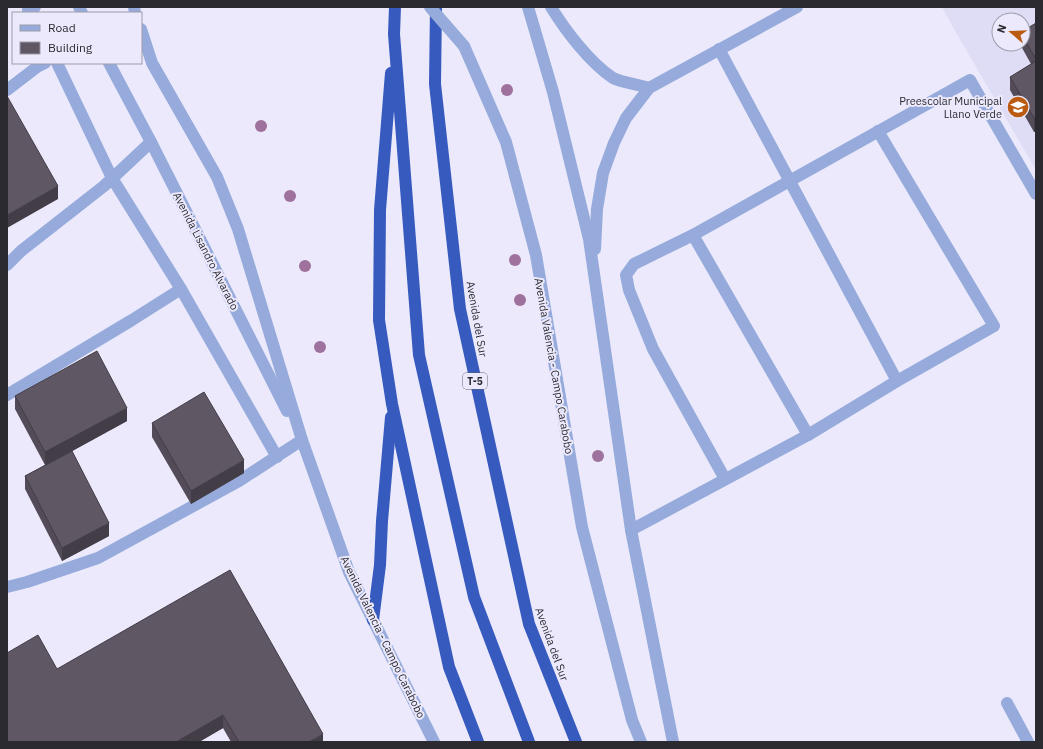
<svg xmlns="http://www.w3.org/2000/svg" width="1043" height="749" font-family="'IBM Plex Sans',sans-serif">
  <style>
    .built { fill: #dfddf6; fill-rule: evenodd }
    .lines { fill: none; stroke-linecap: round; stroke-linejoin: round }
    .minor { stroke: #96abdb; stroke-width: 12 }
    .highway { stroke: #375abf; stroke-width: 12 }
    .minor-bridge { stroke: #96abdb; stroke-width: 12 }
    .tree { fill: #9f719d }
    .wall { fill: #534b57 }
    .shaded-wall { fill: #433d47 }
    .building { fill: #605765; stroke: #433d47 }
    .labels { text-anchor: middle; stroke-width: 4; stroke-linejoin: round; paint-order: stroke }
    .shield { fill: #ebe9fb; stroke: #65636e; stroke-width: 1 }
    .shield-label { font-size: 10px; font-weight: bold; fill: #2b2a31 }
    .poi-label { font-size: 11px; fill: #2b2a31; stroke: #ebe9fb; text-anchor: end }
    .street-label { font-size: 11px; fill: #2b2a31; stroke: #ebe9fb }
  </style>
  <rect width="100%" height="100%" fill="#ebe9fb"/>
  <path class="built" d="M942 7H1036V170L958 36ZM999 20H1023V44H999Z"/>
  <g class="lines">
    <g class="minor">
      <polyline points="79,7 82,13"/>
      <polyline points="134,7 135,13"/>
      <polyline points="528,7 553,92 589,239 631,530 673,742"/>
      <path d="M551 7C565 30 590 63 613 78 620 82 640 85 649 88"/>
      <polyline points="28,10 35,7"/>
      <polyline points="141,29 152,63 217,177 238,229 302,440 349,572 434,742"/>
      <polyline points="464,46 506,142 536,255 582,527 632,720 641,742"/>
      <polyline points="719,49 897,381"/>
      <polyline points="57,63 112,178 181,289 277,457"/>
      <polyline points="109,63 151,142 287,411"/>
      <polyline points="7,90 37,67 45,63"/>
      <polyline points="693,235 808,435"/>
      <polyline points="595,249 597,209 603,173 614,143 626,118 649,88 797,7"/>
      <polyline points="7,265 21,251 104,186 151,142"/>
      <polyline points="7,395 132,320 181,289"/>
      <polyline points="725,479 653,349 629,290 626,275 634,264 693,235 970,80 1036,194"/>
      <polyline points="631,530 808,435 897,381 994,326 878,131"/>
      <polyline points="7,587 27,582 98,558 239,481 302,440"/>
      <polyline points="1007,703 1028,742"/>
    </g>
    <g class="highway">
      <polyline points="395,7 394,34 419,355 474,597 529,742"/>
      <polyline points="436,7 435,84 460,309 529,624 576,742"/>
      <polyline points="391,73 380,210 379,320 392,404 449,667 478,742"/>
      <polyline points="373,620 380,565 382,521 391,417"/>
    </g>
    <polyline class="minor-bridge" points="430,7 464,46"/>
  </g>
  <g class="tree">
    <circle cx="507" cy="90" r="6"/>
    <circle cx="261" cy="126" r="6"/>
    <circle cx="290" cy="196" r="6"/>
    <circle cx="515" cy="260" r="6"/>
    <circle cx="305" cy="266" r="6"/>
    <circle cx="520" cy="300" r="6"/>
    <circle cx="320" cy="347" r="6"/>
    <circle cx="598" cy="456" r="6"/>
  </g>
  <g class="wall">
    <polygon points="1036,23 1036,131 1034,132 1010,90 1010,77 1031,64 1021,46 1021,44 1023,44 1023,31"/>
    <polygon points="15,396 127,421 72,451 109,536 62,561 25,489 25,476 45,465 15,409"/>
    <polygon points="152,423 244,473 191,504 152,437"/>
    <polygon points="57,669 323,742 231,742 223,728 199,742 7,742"/>
  </g>
  <g class="shaded-wall">
    <polygon points="1036,117 1036,131 1034,132 1034,118"/>
    <polygon points="58,186 58,199 7,228 7,215"/>
    <polygon points="127,408 127,421 45,466 45,452"/>
    <polygon points="244,460 244,473 191,504 191,491"/>
    <polygon points="109,523 109,536 62,561 62,548"/>
    <polygon points="223,715 223,728 199,742 176,742"/>
    <polygon points="323,734 323,742 309,742"/>
  </g>
  <g class="building">
    <polygon points="1036,23 1036,59 1023,37 1023,31"/>
    <polygon points="1036,61 1036,117 1034,118 1010,77"/>
    <polygon points="7,96 58,186 7,215"/>
    <polygon points="97,351 127,408 45,452 15,396"/>
    <polygon points="204,392 244,460 191,491 152,423"/>
    <polygon points="72,451 109,523 62,548 25,476"/>
    <polygon points="230,570 323,734 309,742 239,742 223,715 176,742 7,742 7,653 38,635 57,669"/>
  </g>
  <defs>
    <g id="school-disc" transform="scale(1.15)"><circle r="9.5" fill="#ba5b11" stroke="#ebe9fb"/><path d="M0-5L7-2L0 1L-7-2ZM-4 1L0 2.5L4 1V4Q0 6-4 4Z" fill="#fff"/></g>
  </defs>
  <g fill-rule="evenodd">
    <use href="#school-disc" x="1018" y="107"/>
  </g>
  <g class="labels">
    <rect class="shield" x="463" y="373" width="24" height="16" rx="3"/>
    <g class="shield-label">
      <text x="475" y="385">T-5</text>
    </g>
    <g class="poi-label">
      <text x="1002" y="105">Preescolar Municipal<tspan x="1002" dy="13">Llano Verde</tspan></text>
    </g>
    <g class="street-label">
      <text transform="translate(206 251) rotate(63)" y="4">Avenida Lisandro Alvarado</text>
      <text transform="translate(477 319) rotate(80)" y="4">Avenida del Sur</text>
      <text transform="translate(554 366) rotate(80)" y="4">Avenida Valencia - Campo Carabobo</text>
      <text transform="translate(383 637) rotate(64)" y="4">Avenida Valencia - Campo Carabobo</text>
      <text transform="translate(552 644) rotate(70)" y="4">Avenida del Sur</text>
    </g>
  </g>
  <rect width="1043" height="749" fill="none" stroke="#2b2a31" stroke-width="16"/>
  <rect x="12" y="12" width="130" height="52" fill="#ebe9fb" stroke="#9e9daa"/>
  <rect x="20" y="25" width="20" height="6" fill="#96abdb" stroke="#9e9daa"/>
  <text x="48" y="32" font-size="12" fill="#2b2a31">Road</text>
  <rect x="20" y="42" width="20" height="12" fill="#605765" stroke="#9e9daa"/>
  <text x="48" y="52" font-size="12" fill="#2b2a31">Building</text>
  <g transform="translate(1011 32) rotate(289)"><circle r="19" fill="#ebe9fb" stroke="#9e9daa"/>
  <path d="M0-3L7 15L0 10L-7 15Z" fill="#ba5b11"/>
  <text y="-6" font-size="11" font-weight="bold" text-anchor="middle" fill="#2b2a31">N</text>
  </g>
</svg>
